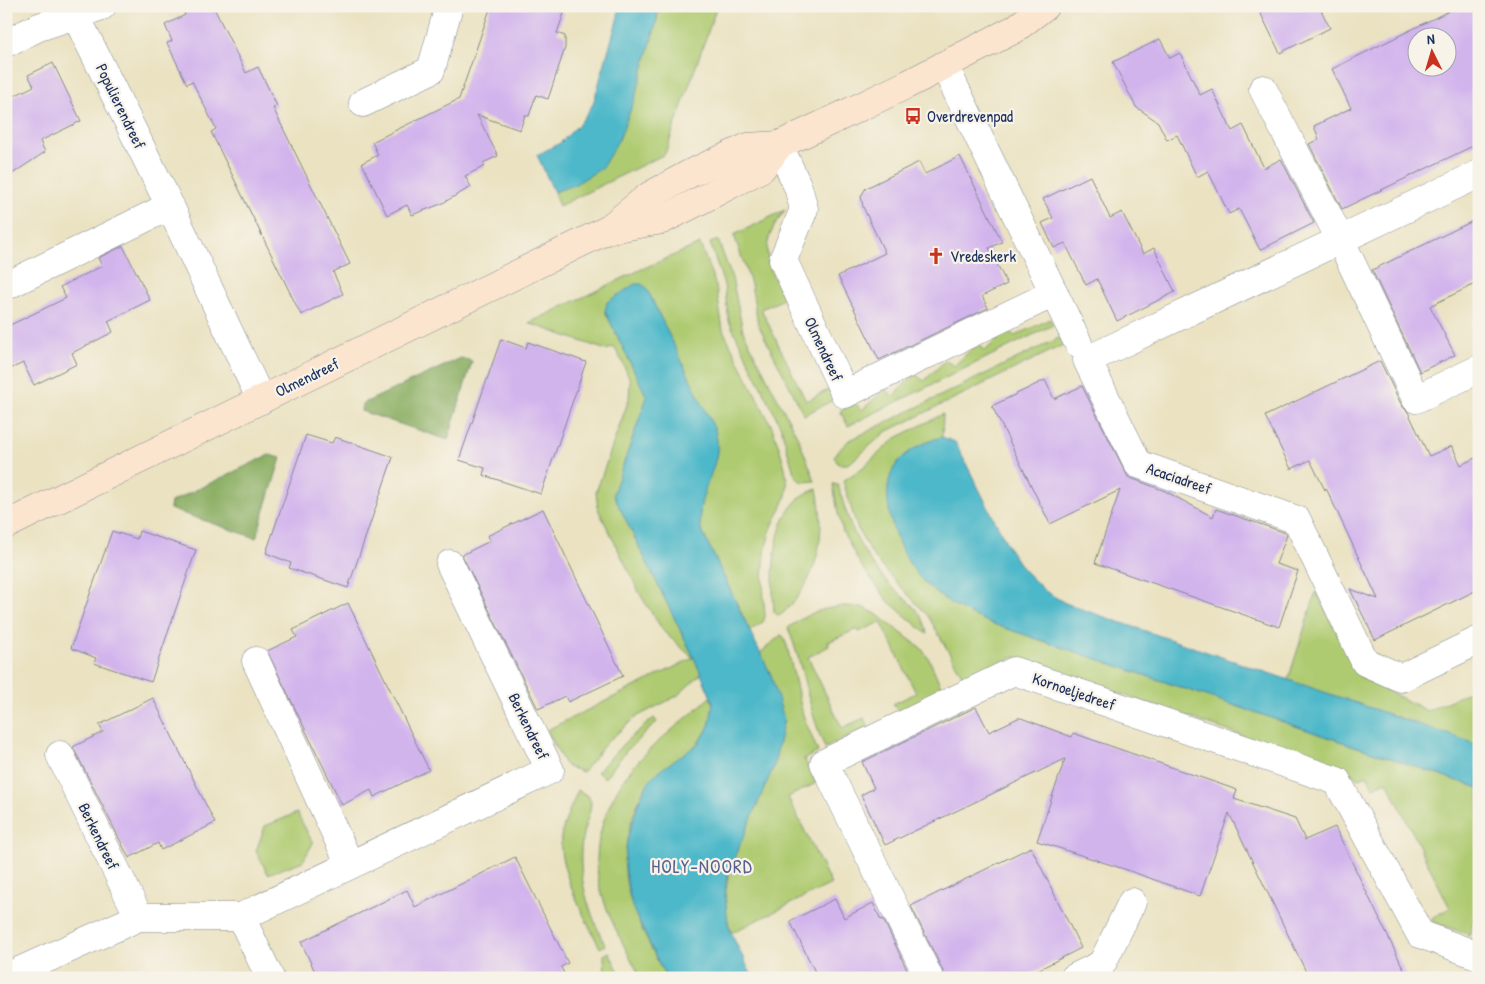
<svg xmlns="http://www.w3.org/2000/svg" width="1485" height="984" font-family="'Patrick Hand',sans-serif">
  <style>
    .green { fill: #afcb71; stroke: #657d68 }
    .forest { fill: #8baf63; stroke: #536f60 }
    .water { fill: #4db8c9; stroke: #347494 }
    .building { fill: #d2b4ed; fill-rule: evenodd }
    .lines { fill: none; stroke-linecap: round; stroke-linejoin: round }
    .street-casing { stroke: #828890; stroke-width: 29 }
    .secondary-casing { stroke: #828890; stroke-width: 29 }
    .street { stroke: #fff; stroke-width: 28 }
    .secondary { stroke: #fbe5cf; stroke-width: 28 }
    .labels { text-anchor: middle; stroke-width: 4.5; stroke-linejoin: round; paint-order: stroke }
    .street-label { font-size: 16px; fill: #1b2f5e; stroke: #f7f3e8 }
    .poi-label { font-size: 16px; fill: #1b2f5e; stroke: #f7f3e8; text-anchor: start }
    .quarter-label { font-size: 19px; letter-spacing: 1px; fill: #5b5e90; stroke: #f7f3e8 }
  </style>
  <rect width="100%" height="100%" fill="#f7f3e8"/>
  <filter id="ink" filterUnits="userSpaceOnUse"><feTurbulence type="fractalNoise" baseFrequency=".02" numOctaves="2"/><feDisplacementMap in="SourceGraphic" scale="10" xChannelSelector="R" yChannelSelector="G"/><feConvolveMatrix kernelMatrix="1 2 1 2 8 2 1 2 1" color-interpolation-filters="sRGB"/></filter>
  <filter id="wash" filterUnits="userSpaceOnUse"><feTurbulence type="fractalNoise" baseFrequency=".0096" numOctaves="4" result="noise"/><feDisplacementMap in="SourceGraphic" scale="20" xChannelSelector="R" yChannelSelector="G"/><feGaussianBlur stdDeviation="1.12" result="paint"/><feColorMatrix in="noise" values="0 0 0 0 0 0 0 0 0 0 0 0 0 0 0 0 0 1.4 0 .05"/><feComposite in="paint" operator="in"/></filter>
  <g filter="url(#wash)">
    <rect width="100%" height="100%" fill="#eae2c1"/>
    <g class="green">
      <polygon points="659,6 717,6 665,154 559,206 554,192 574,185 619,140 635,98 656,24"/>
      <path d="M785 210C757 247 766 261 784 299L761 309 806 401 830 389 835 399 804 415 758 324 751 284 734 235Z"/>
      <polygon points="718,240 732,278 743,331 799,440 815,481 804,482 799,480 794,473 781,427 729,321 724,285 710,243"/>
      <path d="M700 244 716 286 723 330 772 427C778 445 789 472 787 490 785 504 776 516 771 529 761 558 763 588 765 617L763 622 750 631 701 529 699 519 701 502 605 311 647 397 613 494 694 658 701 674 677 696 638 716 629 723 606 743 583 772 568 767 564 763 547 730 693 658 664 632 641 596 598 509 596 492 629 399 630 380 622 361 614 347 606 350 529 323 642 269Z"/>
      <polygon points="1050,319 1053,325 848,426 840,411 855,403 862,410 885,389 893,396 915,374 924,381 946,360 954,366 977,344 985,351 1007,330 1015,336"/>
      <polygon points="1059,338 1062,339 1065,344 886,432 851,462 847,464 838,464 834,456 848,441"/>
      <path d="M943 414 942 437C926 442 898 456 891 474 890 478 890 485 889 490L924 583 956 607 993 624 1479 788V905L1469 935 1433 922 1432 920 1433 917 1450 908 1387 781 1373 787 1367 775 1357 779 1355 775 1014 657 965 680 928 616 876 560 867 546 857 527 843 481 862 468 896 438Z"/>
      <path d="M833 484 838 485C845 509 851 531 865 553 872 564 880 574 888 583 903 599 925 610 927 634L888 601 860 564 843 532 838 513Z"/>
      <path d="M817 489C827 536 818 582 781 615H778L774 612C771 574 771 501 817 489Z"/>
      <polygon points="1316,592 1359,676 1427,711 1479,687 1479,745 1288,680"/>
      <path d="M844 606 861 607 875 613 921 648 929 659 943 691 899 712 893 704 916 693 881 622 859 632 857 629 828 642 829 646 808 657 842 728 864 718 869 727 825 748C808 709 804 667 788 628 808 613 819 609 844 606Z"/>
      <path d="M781 635 783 636 787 646 803 715 818 752 804 759 816 783 788 797 831 884 731 933C723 906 724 887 733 861L771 675 760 653Z"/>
      <path d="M710 697C714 704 713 712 711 720 704 743 684 755 665 768 660 772 654 775 650 780 635 803 626 833 625 860 622 900 649 942 666 978H641C627 951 611 924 602 895 588 850 605 801 634 766 655 741 686 720 710 697Z"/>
      <polygon points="654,718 657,722 627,750 605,778 597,772 626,741"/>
      <path d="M578 790 588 796 591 802C591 815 583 827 582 840 577 879 589 911 605 945L600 948C586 919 557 869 561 837 564 821 572 805 578 790Z"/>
      <polygon points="297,813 313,843 303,861 268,874 256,851 265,826"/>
      <polygon points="609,952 622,978 605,978 604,955"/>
    </g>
    <g class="forest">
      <polygon points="461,358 472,361 448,440 361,411 362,404"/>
      <polygon points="269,455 281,458 256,538 170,509 171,502"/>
    </g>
    <g class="water">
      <polygon points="619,6 659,6 656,24 635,98 619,139 602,168 574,185 554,192 537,155 560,143 581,122 593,104 618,17"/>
      <path d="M635 284H641L646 287 715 430C717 437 718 446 717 453 712 480 695 502 701 529L771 675 784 719 774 766 733 861 726 882 725 896 728 922 731 933 753 978H666L633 909 628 888 624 861 628 836 641 796 651 778 663 768 698 744 705 734 710 723 713 702 694 658 613 494 647 397 605 311 607 302Z"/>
      <path d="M942 437 955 442 1010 550 1022 568 1045 591 1065 603 1090 612 1479 745V788L993 624C968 614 944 602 925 583 901 560 879 507 891 474 899 454 923 442 942 437Z"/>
    </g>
    <g id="blocks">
      <g class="building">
        <polygon points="181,6 213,6 246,73 258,67 277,106 273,108 350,264 333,272 343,294 301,315 211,132 216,129 192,81 187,84 167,43 172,41 165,25 185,15"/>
        <polygon points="491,6 548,6 564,13 557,33 565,36 565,48 548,99 536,95 529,116 525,115 520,130 477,115 498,156 483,163 485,166 465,176 471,187 441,204 412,215 407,205 387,215 362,163 378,155 372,142 459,99"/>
        <polygon points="1257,6 1319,6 1330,28 1280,53"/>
        <path d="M1459 6H1479V143L1342 209 1309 144 1319 139 1314 126 1351 108 1332 69ZM1418 38H1448V68H1418Z"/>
        <polygon points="1160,39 1170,58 1180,53 1200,95 1212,89 1232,131 1243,125 1264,168 1281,159 1314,223 1260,250 1239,209 1229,214 1208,171 1197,177 1177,135 1167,140 1158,122 1136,107 1113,62"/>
        <polygon points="53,63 81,121 40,141 45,152 6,178 6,100 34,86 28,75"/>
        <polygon points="960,156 1002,242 989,248 1007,284 982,296 988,308 879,360 838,276 885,253 863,207 861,196 866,188 919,162 925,174"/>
        <polygon points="1090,176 1110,218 1122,212 1143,254 1154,248 1175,292 1117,321 1097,279 1086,285 1065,243 1054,248 1042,223 1053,218 1043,199"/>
        <polygon points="1479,218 1479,282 1430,306 1455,355 1420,372 1372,270"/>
        <polygon points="123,246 150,300 108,321 113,332 72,353 77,364 34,385 23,363 6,371 6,327 66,298 60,287 102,266 98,258"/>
        <polygon points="501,339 526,348 528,342 586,362 541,494 483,475 485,468 459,460"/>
        <polygon points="1380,361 1402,406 1408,412 1429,456 1452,446 1461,465 1479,456 1479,589 1375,640 1350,589 1378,599 1326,488 1325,490 1310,460 1291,469 1265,416"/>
        <polygon points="1045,380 1054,399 1082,386 1128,477 1165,491 1213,517 1216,509 1286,533 1287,535 1276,564 1298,571 1279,627 1095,563 1120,490 1050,524 992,406"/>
        <polygon points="306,435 332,443 335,437 393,457 348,588 289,568 291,563 266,553"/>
        <polygon points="543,509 623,676 568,702 565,696 538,709 462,555 490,541 487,536"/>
        <polygon points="112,531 137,539 139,531 196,550 151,682 94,663 96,658 71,648"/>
        <polygon points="348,603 429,770 374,797 371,790 342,805 267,651 297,637 293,630"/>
        <polygon points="153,698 215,823 161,850 158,843 129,858 73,747 103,732 99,725"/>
        <polygon points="976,707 989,732 1018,718 1021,718 1072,737 1073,733 1237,790 1234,799 1295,819 1305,840 1335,827 1408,978 1309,978 1229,813 1200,896 1127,870 1037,841 1065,759 885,845 861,795 874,788 862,762"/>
        <polygon points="1031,847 1081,948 1022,978 944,978 943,971 911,906"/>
        <polygon points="515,857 568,963 561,967 566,978 318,978 301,942 407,890 415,907"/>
        <polygon points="835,899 844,918 873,903 881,920 883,919 911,978 818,978 790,921"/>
      </g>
    </g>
  </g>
  <g filter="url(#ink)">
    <use href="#blocks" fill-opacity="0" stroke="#828890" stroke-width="1"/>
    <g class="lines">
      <g class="street-casing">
        <g id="street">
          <polyline points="71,6 170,206 261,400"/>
          <polyline points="6,43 39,27 102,6"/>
          <polyline points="944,65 1078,343"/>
          <polyline points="1263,89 1340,239 1416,399 1479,369"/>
          <polyline points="363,103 431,70 449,6"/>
          <polyline points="779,145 798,187 804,209 783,260 845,394 1054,293"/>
          <polyline points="1479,174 1087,360 1138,464 1297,520 1365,662 1401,678 1479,640"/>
          <polyline points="6,286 170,206"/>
          <polyline points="256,661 350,865"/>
          <polyline points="60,755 139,917"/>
          <polyline points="241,917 270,978"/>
          <polyline points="6,977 139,917 241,917 550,770 450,564"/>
          <polyline points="929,978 824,763 1014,671 1337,781 1420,934 1479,956"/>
          <polyline points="1074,978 1102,964 1132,902"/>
        </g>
      </g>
      <g class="secondary-casing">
        <g id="secondary">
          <polyline points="611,229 662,220 703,199 762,168 779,145"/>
          <polyline points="6,525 607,230 649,196 691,173 748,147 779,145 837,118 906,85 1015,29 1045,6"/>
        </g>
      </g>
      <use href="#street" class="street"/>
      <use href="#secondary" class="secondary"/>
    </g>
  </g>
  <defs>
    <g id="bus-bare" transform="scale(1.35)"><path d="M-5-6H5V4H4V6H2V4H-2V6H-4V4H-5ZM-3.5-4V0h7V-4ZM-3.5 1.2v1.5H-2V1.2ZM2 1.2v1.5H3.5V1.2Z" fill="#c8321e" stroke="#f7f3e8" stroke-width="2.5" paint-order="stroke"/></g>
    <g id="church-bare" transform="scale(1.35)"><path d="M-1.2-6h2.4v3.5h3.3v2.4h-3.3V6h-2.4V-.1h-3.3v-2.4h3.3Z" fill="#c8321e" stroke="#f7f3e8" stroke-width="2.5" paint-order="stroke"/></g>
  </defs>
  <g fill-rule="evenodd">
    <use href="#bus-bare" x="913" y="116"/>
    <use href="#church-bare" x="936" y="256"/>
  </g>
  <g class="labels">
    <g class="street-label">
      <text transform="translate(121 106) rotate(64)" y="6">Populierendreef</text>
      <text transform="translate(824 349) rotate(65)" y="6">Olmendreef</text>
      <text transform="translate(307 377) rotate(-26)" y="6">Olmendreef</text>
      <text transform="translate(1179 478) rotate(19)" y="6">Acaciadreef</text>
      <text transform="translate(1074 691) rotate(19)" y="6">Kornoeljedreef</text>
      <text transform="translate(529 726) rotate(64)" y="6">Berkendreef</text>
      <text transform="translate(99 836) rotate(64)" y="6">Berkendreef</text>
    </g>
    <g class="poi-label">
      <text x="927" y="122">Overdrevenpad</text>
      <text x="950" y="262">Vredeskerk</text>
    </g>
    <g class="quarter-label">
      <text x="702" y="873">HOLY-NOORD</text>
    </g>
  </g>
  <rect width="1485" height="984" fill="none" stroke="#f7f3e8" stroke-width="25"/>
  <g transform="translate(1432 52) rotate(355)"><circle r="24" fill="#f7f3e8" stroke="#9fa5b1"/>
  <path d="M0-4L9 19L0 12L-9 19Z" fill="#c8321e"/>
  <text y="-8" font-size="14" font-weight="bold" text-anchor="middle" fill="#1b2f5e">N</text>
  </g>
</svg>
